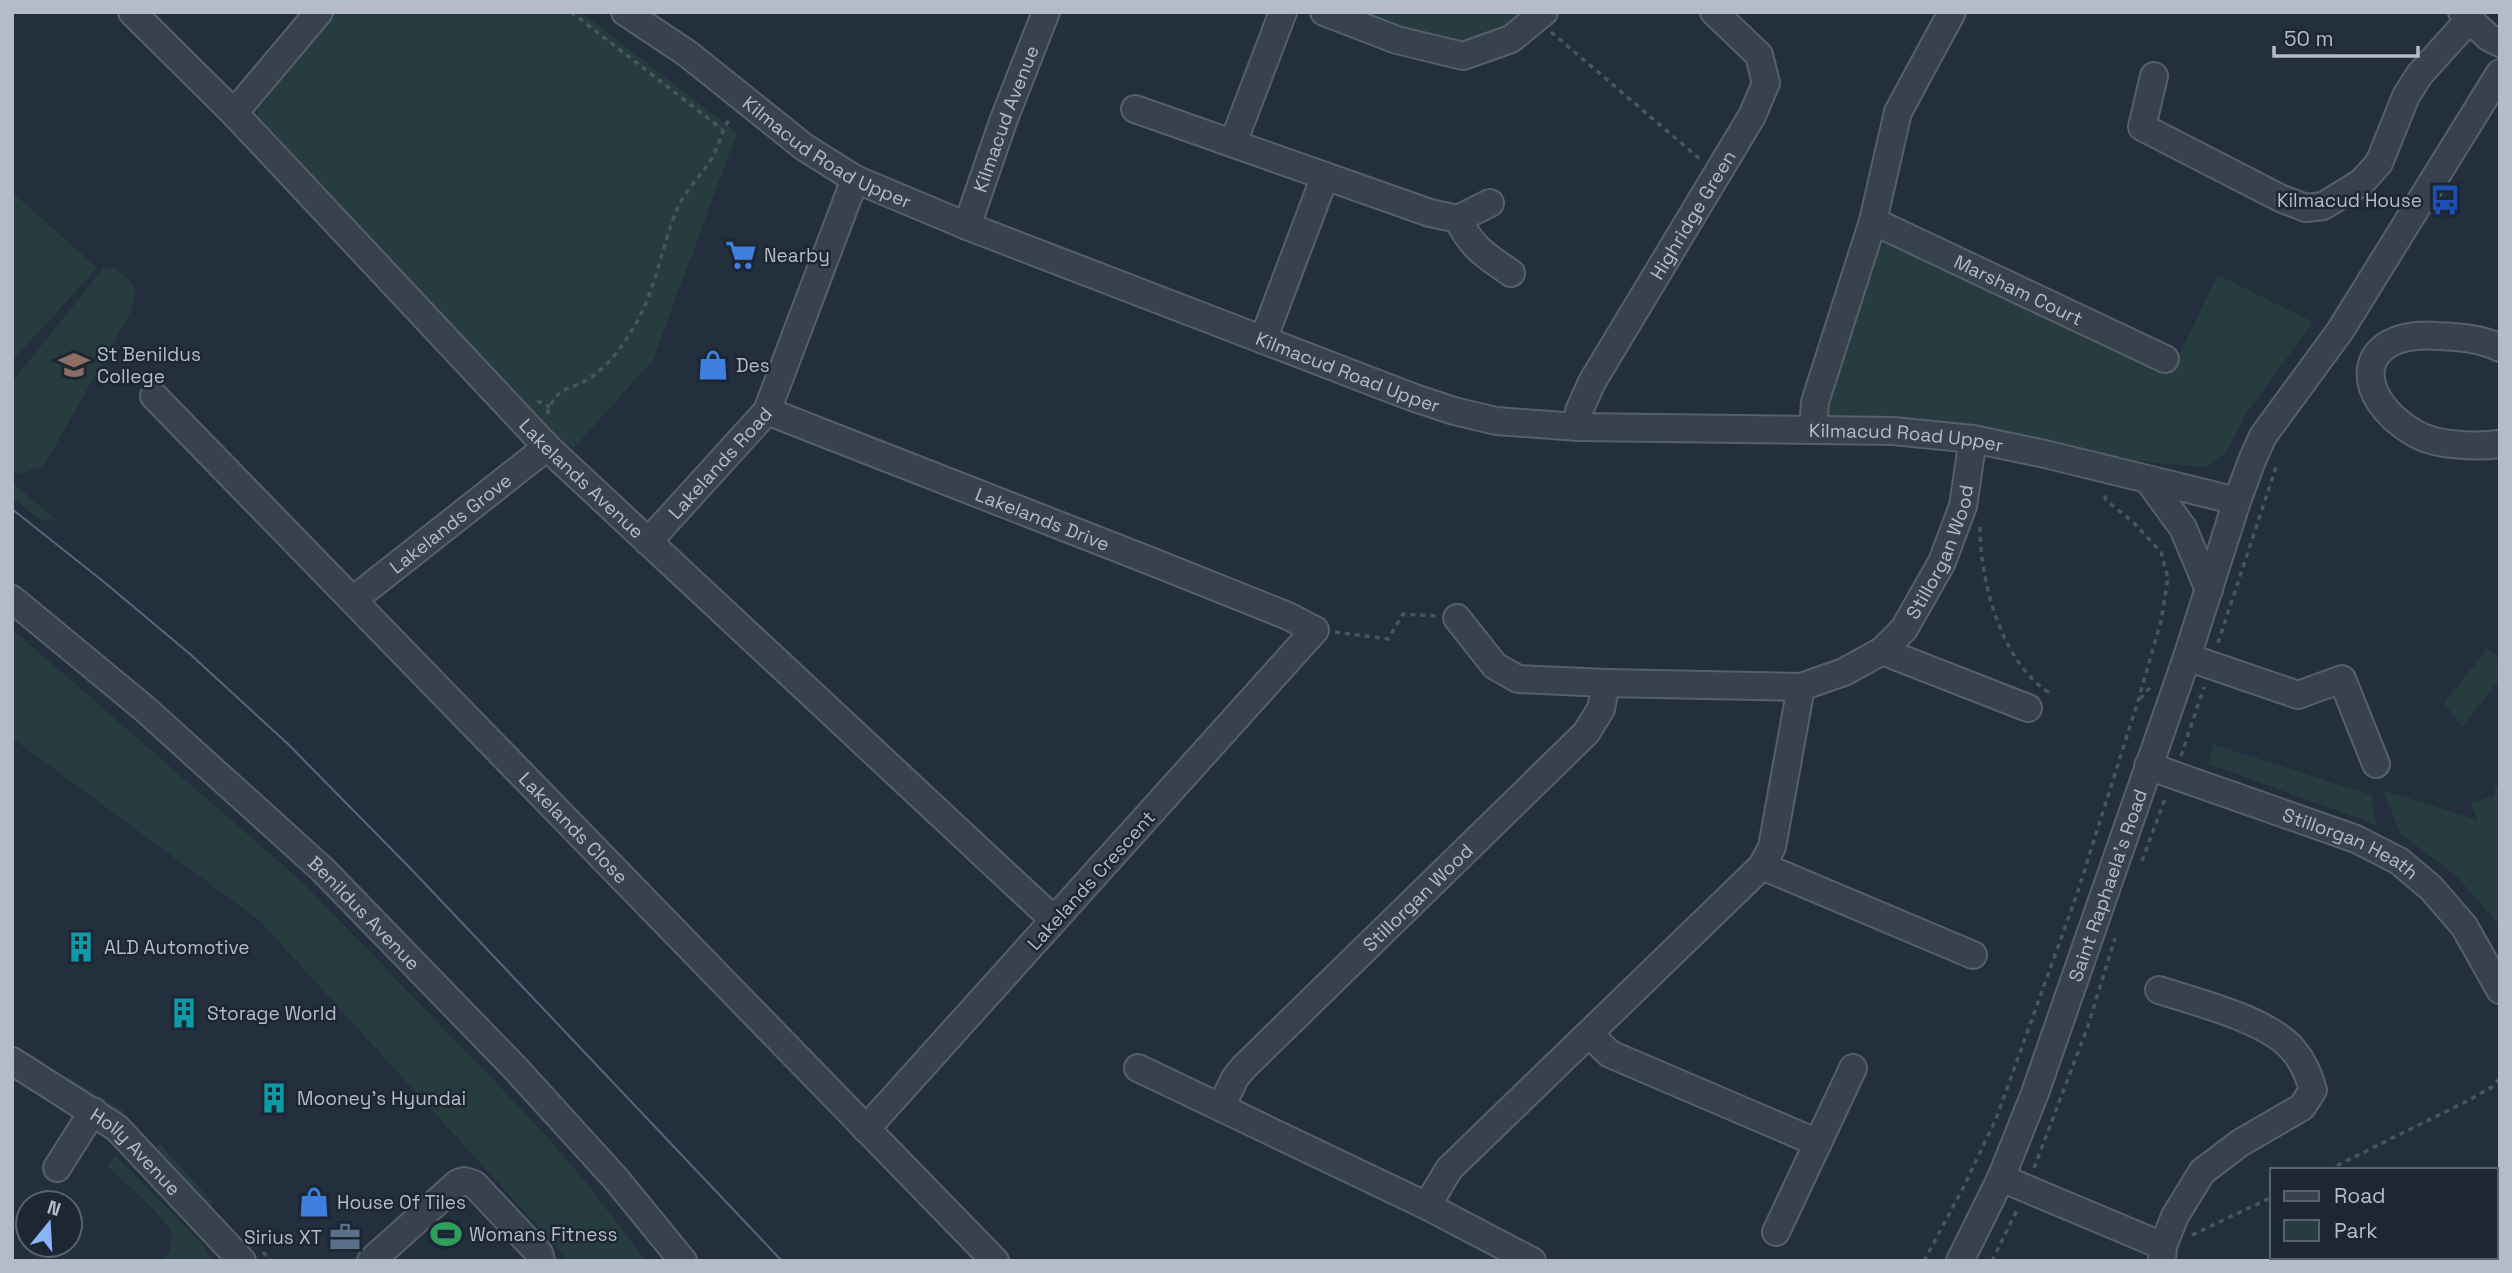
<svg xmlns="http://www.w3.org/2000/svg" width="2512" height="1273" font-family="'Space Grotesk',sans-serif">
  <style>
    .green { fill: #263c3f }
    .lines { fill: none; stroke-linecap: round; stroke-linejoin: round }
    .minor-casing { stroke: #565f6c; stroke-width: 30 }
    .path { stroke: #44595c; stroke-width: 3.5; stroke-dasharray: 5 5; stroke-linecap: butt }
    .minor { stroke: #38414e; stroke-width: 26 }
    .tram { stroke: #5a6575; stroke-width: 2 }
    .labels { text-anchor: middle; stroke-width: 5; stroke-linejoin: round; paint-order: stroke }
    .street-label { font-size: 19px; fill: #b4bcc9; stroke: #1d2633 }
    .poi-label { font-size: 19px; fill: #b4bcc9; stroke: #1d2633; text-anchor: start }
  </style>
  <rect width="100%" height="100%" fill="#242f3e"/>
  <g class="green">
    <polygon points="335,12 581,12 737,133 653,360 573,449 540,421 258,120 257,107 260,100"/>
    <polygon points="1324,12 1543,12 1463,56"/>
    <polygon points="12,192 97,268 12,361"/>
    <polygon points="1873,221 2175,363 2218,275 2313,322 2246,414 2225,454 2206,467 2044,454 1813,429"/>
    <path d="M114 267C136 285 140 287 129 315L44 466 20 474 12 471V382L103 269Z"/>
    <polygon points="12,482 55,519 41,520 12,498"/>
    <polygon points="12,629 300,880 531,1119 585,1181 646,1261 569,1261 260,921 12,738"/>
    <polygon points="2487,649 2500,659 2500,679 2462,727 2444,703"/>
    <polygon points="2213,744 2371,795 2376,825 2209,764"/>
    <polygon points="2500,786 2500,925 2456,876 2400,833 2383,790 2478,820 2470,803 2494,796 2495,787"/>
    <polygon points="68,1077 126,1113 120,1114 66,1081"/>
    <polygon points="160,1144 213,1203 210,1205 156,1147"/>
    <path d="M115 1155 204 1246 213 1261H164C168 1253 174 1243 171 1233 167 1218 122 1180 108 1167Z"/>
  </g>
  <g class="lines">
    <g class="minor-casing">
      <g id="minor">
        <path id="s1" d="M132 12 234 113 547 447 1054 920"/>
        <path id="s2" d="M625 12 688 54 804 147 855 179 967 226 1412 397 1454 411 1496 421 1578 427 1893 431 1973 439 2045 454 2237 501"/>
        <polyline points="1324,12 1397,40 1463,56 1511,39 1544,12"/>
        <polyline points="2462,12 2488,37 2500,43"/>
        <polyline points="2154,76 2142,127 2280,198 2306,208 2323,206 2362,182 2379,163 2406,96 2420,74 2469,20"/>
        <path d="M1135 109 1430 213 1458 219C1471 247 1486 256 1511 273"/>
        <polyline points="234,113 319,12"/>
        <polyline points="1233,143 1283,12"/>
        <polyline points="1458,219 1490,203"/>
        <path id="s3" d="M1873 221 2165 359"/>
        <path id="s4" d="M967 226 1004 119 1046 12"/>
        <polyline points="1263,340 1325,176"/>
        <path d="M2500 348C2480 338 2459 337 2437 336 2354 330 2351 397 2416 434 2437 446 2476 447 2500 444"/>
        <path id="s5" d="M154 396 995 1261"/>
        <path id="s6" d="M767 411 1153 562 1288 616 1315 630 866 1129"/>
        <path id="s7" d="M1578 427 1579 411 1592 382 1752 116 1766 83 1759 55 1714 12"/>
        <polyline points="1813,430 1815,402 1873,221 1898,112 1952,12"/>
        <polyline points="2148,480 2183,528 2209,590"/>
        <path id="s8" d="M648 542 767 411 855 179"/>
        <path id="s9" d="M12 599 145 709 323 870 517 1070 616 1179 683 1261"/>
        <path id="s10" d="M353 600 547 447"/>
        <polyline points="1882,651 2028,708"/>
        <polyline points="2187,657 2298,695 2342,679 2376,764"/>
        <path id="s11" d="M1606 683 1801 687 1844 672 1882 651 1904 629 1942 562 1963 506 1973 439"/>
        <path id="s12" d="M2148 766 2356 839 2399 861 2431 888 2464 926 2500 990"/>
        <polyline points="1762,866 1973,955"/>
        <path d="M2159 990C2196 1002 2270 1020 2294 1051 2304 1063 2309 1075 2313 1090L2302 1107 2240 1143 2202 1172 2175 1216 2163 1246"/>
        <polyline points="1590,1035 1610,1054 1818,1143"/>
        <path id="s13" d="M12 1061 117 1128 242 1261"/>
        <polyline points="1138,1068 1427,1206 1532,1261"/>
        <path id="s14" d="M1221 1107 1235 1078 1243 1068 1586 733 1601 709 1606 683 1518 679 1495 666 1457 618"/>
        <polyline points="57,1168 93,1111"/>
        <polyline points="2001,1178 2163,1246 2162,1260"/>
        <polyline points="1427,1206 1449,1169 1762,866 1772,847 1801,687"/>
        <polyline points="1776,1232 1853,1068"/>
        <polyline points="371,1261 458,1183 464,1181 474,1184 539,1253 541,1261"/>
        <path id="s15" d="M1960 1261 2001 1178 2035 1093 2187 657 2237 501 2253 458 2263 436 2340 331 2500 73"/>
      </g>
    </g>
    <g class="path">
      <polyline points="571,12 722,129"/>
      <polyline points="1551,32 1700,159"/>
      <polyline points="537,401 550,407"/>
      <path d="M547 414C560 382 567 393 590 378 606 368 623 346 632 330 655 294 660 253 675 214 683 192 701 177 713 156 720 143 722 130 730 118"/>
      <path d="M1980 527C1980 581 2001 661 2048 692L2047 696"/>
      <polyline points="1335,632 1388,639 1403,614 1437,616"/>
      <polyline points="2218,643 2277,464"/>
      <polyline points="2140,699 2153,684"/>
      <polyline points="2181,756 2204,687"/>
      <polyline points="2142,861 2166,796"/>
      <polyline points="2034,1168 2088,1026 2115,938"/>
      <polyline points="2328,1170 2469,1100 2492,1087 2500,1078"/>
      <polyline points="2192,1235 2272,1197"/>
      <polyline points="263,1252 271,1261"/>
      <polyline points="1924,1261 1962,1190 1996,1119 2077,894 2138,701 2161,621 2168,578 2161,552 2135,524 2106,500 2104,492"/>
      <polyline points="1992,1261 2018,1208"/>
    </g>
    <use href="#minor" class="minor"/>
    <polyline class="tram" points="12,509 104,582 190,654 288,744 412,870 782,1261"/>
  </g>
  <defs>
    <g id="bus-bare" transform="scale(2.415)"><path d="M-5-6H5V4H4V6H2V4H-2V6H-4V4H-5ZM-3.5-4V0h7V-4ZM-3.5 1.2v1.5H-2V1.2ZM2 1.2v1.5H3.5V1.2Z" fill="#1a4fb4" stroke="#1d2633" stroke-width="2.5" paint-order="stroke"/></g>
    <g id="supermarket-bare" transform="scale(2.415)"><path d="M-6-5.5h2.5l.6 2H6L4.5 2H-2.5L-4.4-4H-6ZM-1.5 3.2a1.3 1.3 0 1 0 .1 0ZM3 3.2a1.3 1.3 0 1 0 .1 0Z" fill="#3f7fe0" stroke="#1d2633" stroke-width="2.5" paint-order="stroke"/></g>
    <g id="school-bare" transform="scale(2.415)"><path d="M0-5L7-2L0 1L-7-2ZM-4 1L0 2.5L4 1V4Q0 6-4 4Z" fill="#8d6e63" stroke="#1d2633" stroke-width="2.5" paint-order="stroke"/></g>
    <g id="shop-bare" transform="scale(2.415)"><path d="M-5-2.5h2.3a2.7 3.5 0 0 1 5.4 0H5L5.5 6h-11ZM-1.5-2.5h3a1.5 2.3 0 0 0-3 0Z" fill="#3f7fe0" stroke="#1d2633" stroke-width="2.5" paint-order="stroke"/></g>
    <g id="building-bare" transform="scale(2.415)"><path d="M-4-6H4V6H1V3H-1V6H-4ZM-2.5-4.3h1.7v1.8h-1.7ZM.8-4.3h1.7v1.8H.8ZM-2.5-1h1.7V.8h-1.7ZM.8-1h1.7V.8H.8Z" fill="#0f9aa8" stroke="#1d2633" stroke-width="2.5" paint-order="stroke"/></g>
    <g id="stadium-bare" transform="scale(2.415)"><path d="M0-5a6.5 5 0 1 0 0 10a6.5 5 0 1 0 0-10ZM-3.5-1.8h7v3.6h-7Z" fill="#2e9e5b" stroke="#1d2633" stroke-width="2.5" paint-order="stroke"/></g>
    <g id="office-bare" transform="scale(2.415)"><path d="M-6-3h4V-5.5h4V-3h4V5H-6ZM-1-4.5V-3h2v-1.5ZM-6 0V1H6V0Z" fill="#5c6f8a" stroke="#1d2633" stroke-width="2.5" paint-order="stroke"/></g>
  </defs>
  <g fill-rule="evenodd">
    <use href="#bus-bare" x="2445" y="200"/>
    <use href="#supermarket-bare" x="741" y="255"/>
    <use href="#school-bare" x="74" y="365"/>
    <use href="#shop-bare" x="713" y="365"/>
    <use href="#building-bare" x="81" y="947"/>
    <use href="#building-bare" x="184" y="1013"/>
    <use href="#building-bare" x="274" y="1098"/>
    <use href="#shop-bare" x="314" y="1202"/>
    <use href="#stadium-bare" x="446" y="1234"/>
    <use href="#office-bare" x="345" y="1237"/>
  </g>
  <g class="labels">
    <g class="street-label">
      <text dy="7" stroke="none"><textPath href="#s4" startOffset="114">Kilmacud Avenue</textPath></text>
      <text dy="7" stroke="none"><textPath href="#s2" startOffset="247">Kilmacud Road Upper</textPath></text>
      <text dy="7" stroke="none"><textPath href="#s7" startOffset="243">Highridge Green</textPath></text>
      <text dy="7" stroke="none"><textPath href="#s3" startOffset="161">Marsham Court</textPath></text>
      <text dy="7" stroke="none"><textPath href="#s2" startOffset="814">Kilmacud Road Upper</textPath></text>
      <text dy="7" stroke="none"><textPath href="#s2" startOffset="1381">Kilmacud Road Upper</textPath></text>
      <text dy="7" stroke="none"><textPath href="#s8" startOffset="107">Lakelands Road</textPath></text>
      <text dy="7" stroke="none"><textPath href="#s1" startOffset="648">Lakelands Avenue</textPath></text>
      <text dy="7" stroke="none"><textPath href="#s6" startOffset="296">Lakelands Drive</textPath></text>
      <text dy="7" stroke="none"><textPath href="#s10" startOffset="124">Lakelands Grove</textPath></text>
      <text dy="7" stroke="none"><textPath href="#s11" startOffset="401">Stillorgan Wood</textPath></text>
      <text dy="7" stroke="none"><textPath href="#s5" startOffset="602">Lakelands Close</textPath></text>
      <text dy="7" stroke="none"><textPath href="#s12" startOffset="217">Stillorgan Heath</textPath></text>
      <text transform="translate(1091 880) rotate(-48)" y="7">Lakelands Crescent</text>
      <text dy="7" stroke="none"><textPath href="#s15" startOffset="404">Saint Raphaela’s Road</textPath></text>
      <text dy="7" stroke="none"><textPath href="#s14" startOffset="289">Stillorgan Wood</textPath></text>
      <text dy="7" stroke="none"><textPath href="#s9" startOffset="472">Benildus Avenue</textPath></text>
      <text dy="7" stroke="none"><textPath href="#s13" startOffset="154">Holly Avenue</textPath></text>
    </g>
    <g class="poi-label">
      <text x="2422" y="207" text-anchor="end">Kilmacud House</text>
      <text x="764" y="262">Nearby</text>
      <text x="97" y="361">St Benildus<tspan x="97" dy="22">College</tspan></text>
      <text x="736" y="372">Des</text>
      <text x="104" y="954">ALD Automotive</text>
      <text x="207" y="1020">Storage World</text>
      <text x="297" y="1105">Mooney’s Hyundai</text>
      <text x="337" y="1209">House Of Tiles</text>
      <text x="469" y="1241">Womans Fitness</text>
      <text x="322" y="1244" text-anchor="end">Sirius XT</text>
    </g>
  </g>
  <rect width="2512" height="1273" fill="none" stroke="#b4bcc9" stroke-width="28"/>
  <rect x="2270" y="1168" width="228" height="91" fill="#1d2633" stroke="#59626f" stroke-width="2"/>
  <rect x="2284" y="1191" width="35" height="10" fill="#38414e" stroke="#59626f" stroke-width="2"/>
  <text x="2334" y="1203" font-size="21" fill="#b4bcc9">Road</text>
  <rect x="2284" y="1220" width="35" height="21" fill="#263c3f" stroke="#59626f" stroke-width="2"/>
  <text x="2334" y="1238" font-size="21" fill="#b4bcc9">Park</text>
  <g transform="translate(49 1224) rotate(18)"><circle r="33" fill="#1d2633" stroke="#59626f" stroke-width="2"/>
  <path d="M0-5L12 26L0 18L-12 26Z" fill="#8ab4f8"/>
  <text y="-10" font-size="19" font-weight="bold" text-anchor="middle" fill="#b4bcc9">N</text>
  </g>
  <path d="M2274 46v10h144v-10" fill="none" stroke="#b4bcc9" stroke-width="3.5"/>
  <text x="2284" y="46" font-size="21" fill="#b4bcc9" stroke="#1d2633" stroke-width="5" paint-order="stroke">50 m</text>
</svg>
